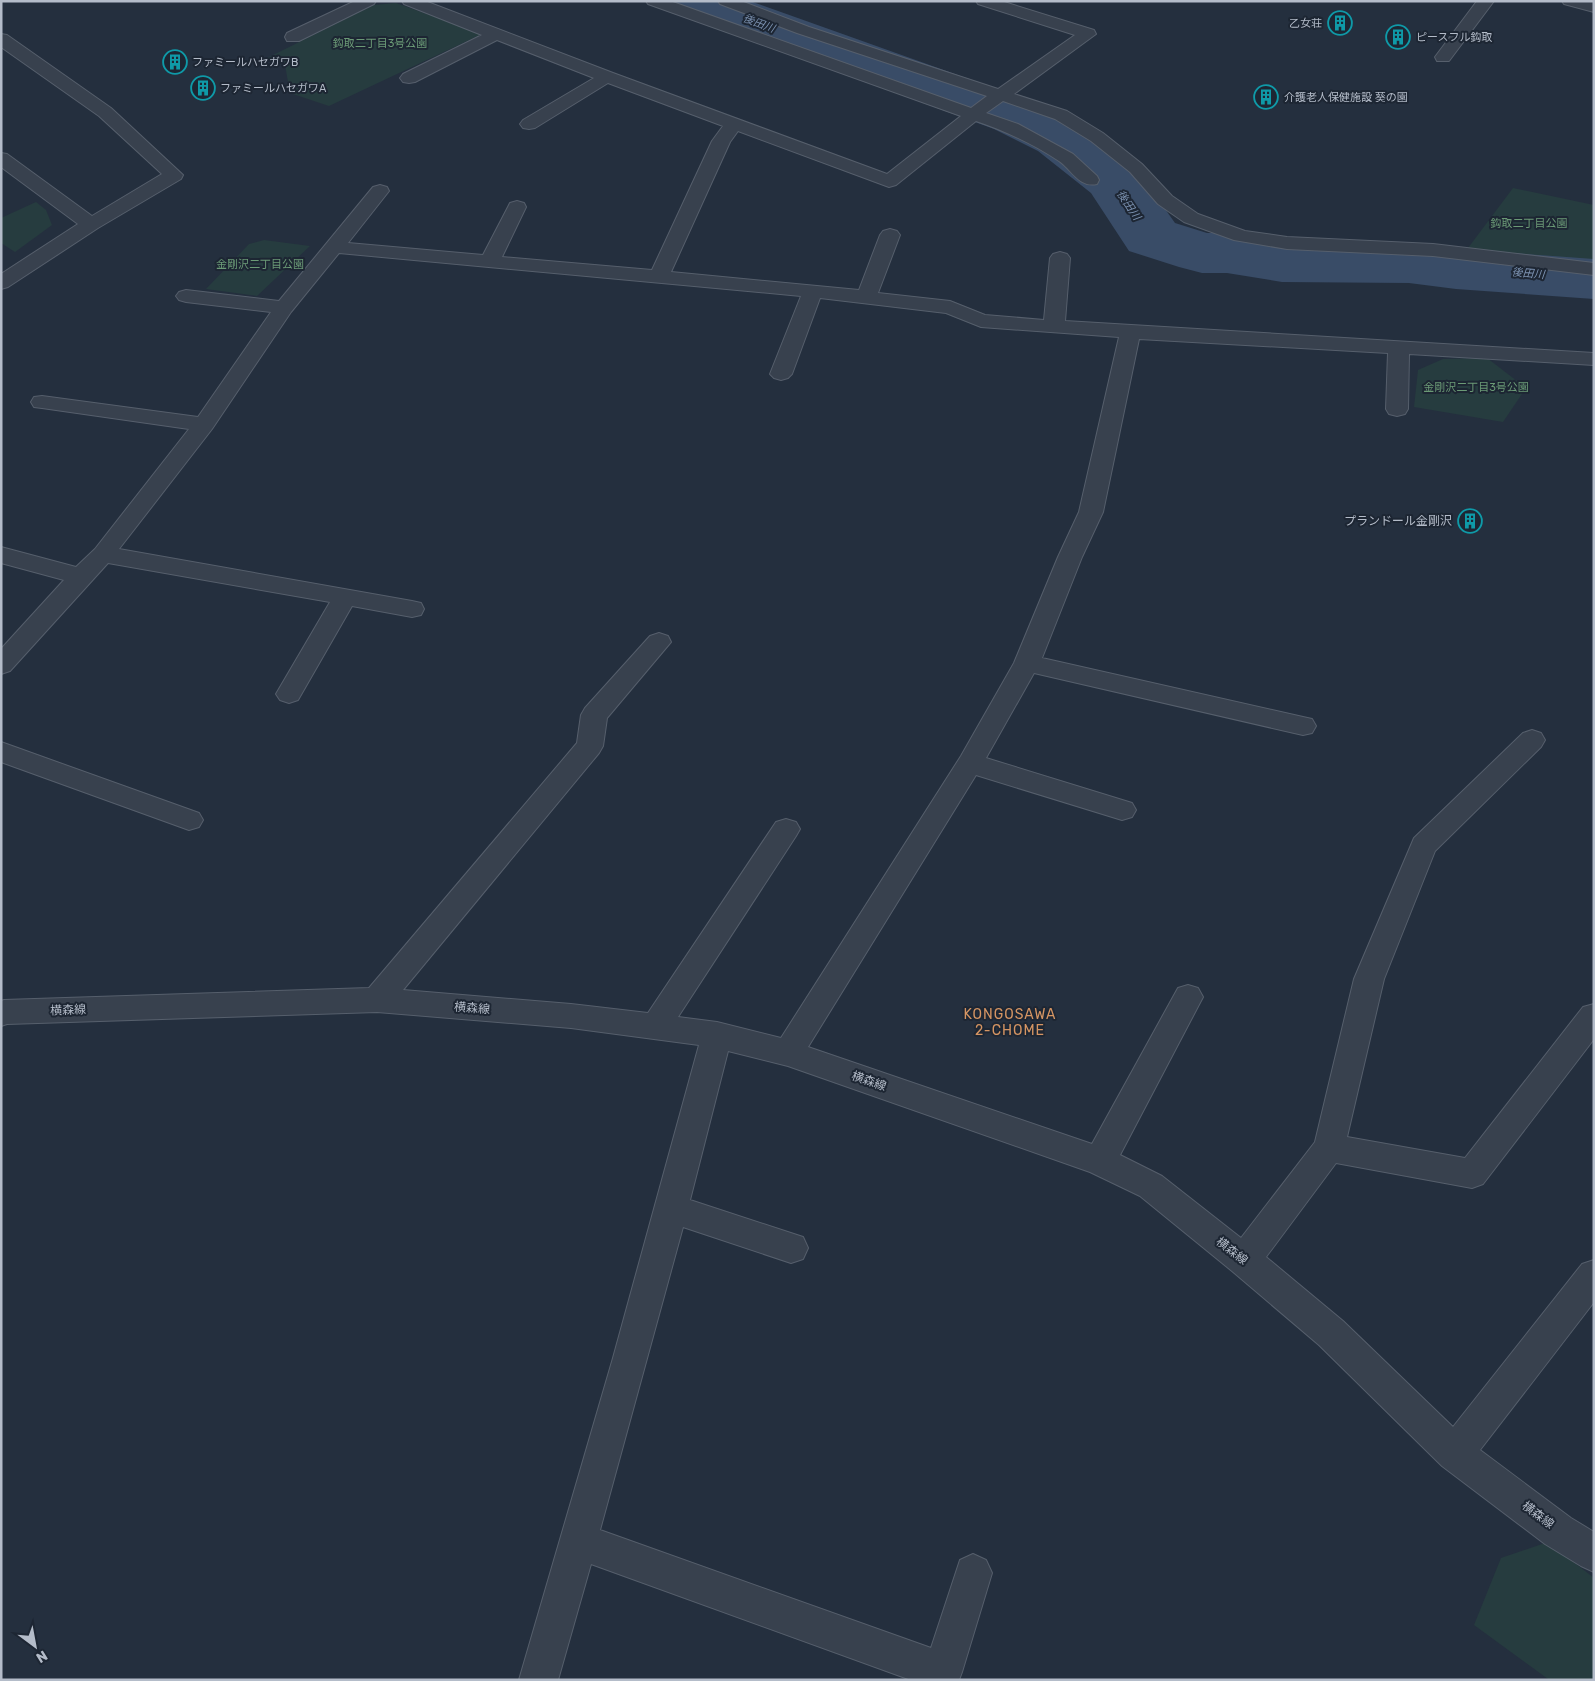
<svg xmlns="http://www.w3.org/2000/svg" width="1595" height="1681" font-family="Rubik,'Noto Sans JP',sans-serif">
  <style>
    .green { fill: #263c3f }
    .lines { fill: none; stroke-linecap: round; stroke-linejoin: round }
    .river { fill: #394c67; fill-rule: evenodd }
    .minor-casing { stroke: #565f6c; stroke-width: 2 }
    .tertiary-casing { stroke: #565f6c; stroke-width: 2 }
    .minor { fill: #38414e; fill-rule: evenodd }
    .tertiary { fill: #38414e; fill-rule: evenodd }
    .labels { text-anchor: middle; stroke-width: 4; stroke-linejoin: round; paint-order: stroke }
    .far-water-label { font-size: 11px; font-style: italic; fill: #7c92b1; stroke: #1d2633 }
    .far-poi-label { font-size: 11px; fill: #b4bcc9; stroke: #1d2633; text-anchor: start }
    .far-park-label { font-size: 11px; fill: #6b9a76; stroke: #1d2633 }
    .poi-label { font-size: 12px; fill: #b4bcc9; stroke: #1d2633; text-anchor: end }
    .street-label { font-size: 12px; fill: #b4bcc9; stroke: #1d2633 }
    .neighbourhood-label { font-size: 14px; letter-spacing: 1px; fill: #d59563; stroke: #1d2633 }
  </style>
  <rect width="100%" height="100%" fill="#242f3e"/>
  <g class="green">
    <polygon points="396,3 482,34 329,106 290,93 285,65 267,58 374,5"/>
    <polygon points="1513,188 1594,205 1594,262 1468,248"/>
    <polygon points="36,202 46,210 52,225 15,252 1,243 1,218"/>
    <polygon points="264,240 310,246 257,296 206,289 249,244"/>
    <polygon points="1487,358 1526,388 1503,422 1414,407 1418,370 1443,359"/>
    <polygon points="1548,1542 1594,1578 1594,1680 1548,1679 1474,1625 1501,1558"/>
  </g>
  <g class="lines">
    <polygon class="river" points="670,1 750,1 1036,103 1082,125 1136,168 1175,223 1207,233 1227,233 1282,242 1409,243 1456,249 1594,259 1594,299 1456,289 1409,283 1282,282 1227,273 1202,273 1179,267 1129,251 1091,193 1038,151 994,129 678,13"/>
    <g class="minor-casing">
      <g id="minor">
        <polygon points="355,1 376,1 374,4 299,41 287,41 285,37 287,33"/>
        <path d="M402 1H425L613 73 887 174 961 116 648 4 646 1H670L971 108 987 96 797 33 720 4 718 1H741L809 27 998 89 1075 35 978 4 976 1H1001L1094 30 1096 34 1014 94 1067 111 1103 133 1142 164 1172 196 1198 214 1245 231 1287 237 1433 244 1594 263V275L1433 256 1287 249 1234 240 1184 222 1158 204 1130 172 1091 141 1055 119 1003 101 986 113 1018 124 1073 154 1097 176 1099 180 1097 184C1079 188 1072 170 1059 161 1034 144 1005 131 976 121L896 185 889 187 738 131 730 142 671 272 859 290 880 235 883 231 890 229 897 231 900 235 878 293 950 301 985 315 1044 320 1050 258 1053 254 1060 252 1067 254 1070 258 1065 321 1594 353V365L1409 354 1408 409 1405 414 1397 416 1389 414 1386 409 1388 353 1139 339 1103 512 1082 557 1042 658 1303 717 1312 719 1316 726 1312 733 1303 735 1034 673 986 758 1132 803 1136 810 1132 817 1122 820 976 775 808 1047 1092 1144 1178 988 1188 985 1198 988 1203 997 1120 1155 1162 1176 1241 1238 1315 1142 1354 979 1414 838 1523 733 1532 730 1541 733 1545 740 1541 747 1435 851 1384 979 1347 1137 1465 1158 1583 1007 1594 1004V1039L1483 1184 1472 1188 1336 1163 1266 1257 1343 1321 1453 1427 1582 1264 1594 1260V1302L1480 1450 1571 1518 1594 1532V1572L1581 1566 1545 1544 1442 1466 1319 1345 1232 1271 1140 1196 1090 1172 788 1066 728 1051 690 1200 803 1237 808 1248 803 1259 791 1263 683 1227 600 1530 931 1648 960 1560 973 1554 986 1560 992 1573 962 1672 959 1680H911L591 1564 558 1680H519L613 1358 699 1045 571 1028 377 1012 7 1024 1 1026V1001L4 1000 369 988 577 743 581 715 585 708 650 636 659 633 668 636 671 642 607 718 603 746 599 753 403 990 571 1004 648 1013 776 822 786 819 796 822 800 829 796 836 678 1017 717 1022 781 1038 961 756 1014 663 1058 557 1079 512 1119 337 981 327 946 313 820 298 792 374 788 378 781 380 774 378 770 374 801 296 339 253 291 312 212 429 119 549 412 601 421 603 424 609 421 615 412 617 352 606 298 700 289 703 280 700 276 694 330 602 108 563 10 671 1 674V649L64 580 1 563V547L76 567 95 549 189 429 42 408 34 407 31 402 34 397 42 396 198 417 271 312 186 302 179 300 176 296 179 292 186 290 279 301 373 187 380 185 387 187 389 191 348 243 483 255 508 207 510 203 517 201 524 203 526 207 502 257 652 270 712 141 723 126 608 83 535 128 529 129 523 128 520 124 523 120 594 78 497 40 415 82 409 83 403 82 400 78 403 74 482 35 404 4Z"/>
        <polygon points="1477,1 1494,1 1449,61 1437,61 1435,57"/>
        <polygon points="1,34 7,35 111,108 183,175 181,179 98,228 8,287 1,289 1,274 78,224 1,167 1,153 7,154 92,216 162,174 99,116 1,47"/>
        <polygon points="1,742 199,813 203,820 199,827 189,830 1,762"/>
      </g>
    </g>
    <g class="tertiary-casing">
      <polygon id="tertiary" points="1562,1 1594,2 1594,12 1564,4"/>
    </g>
    <use href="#minor" class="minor"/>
    <use href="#tertiary" class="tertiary"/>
  </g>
  <defs>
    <g id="building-ring" transform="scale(1.25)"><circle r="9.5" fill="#1d2633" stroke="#0f9aa8" stroke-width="1.5"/><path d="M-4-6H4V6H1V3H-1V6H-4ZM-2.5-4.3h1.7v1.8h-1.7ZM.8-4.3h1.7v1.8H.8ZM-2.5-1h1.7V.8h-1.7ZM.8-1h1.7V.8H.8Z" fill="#0f9aa8"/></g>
  </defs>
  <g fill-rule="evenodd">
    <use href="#building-ring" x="1340" y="23"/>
    <use href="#building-ring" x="1398" y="37"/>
    <use href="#building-ring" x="175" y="62"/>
    <use href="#building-ring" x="203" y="88"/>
    <use href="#building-ring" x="1266" y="97"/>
    <use href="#building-ring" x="1470" y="521"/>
  </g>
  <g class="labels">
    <g class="far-water-label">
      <text transform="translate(759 23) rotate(20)" y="4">後田川</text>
      <text transform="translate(1129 205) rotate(56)" y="4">後田川</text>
      <text transform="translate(1528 273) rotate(5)" y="4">後田川</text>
    </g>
    <g class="far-poi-label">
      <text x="1322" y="27" text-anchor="end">乙女荘</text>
      <text x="1416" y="41">ピースフル鈎取</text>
      <text x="192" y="66">ファミールハセガワB</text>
      <text x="220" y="92">ファミールハセガワA</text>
      <text x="1284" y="101">介護老人保健施設 葵の園</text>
    </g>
    <g class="far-park-label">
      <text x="380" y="47">鈎取二丁目3号公園</text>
      <text x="1529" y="227">鈎取二丁目公園</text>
      <text x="260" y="268">金剛沢二丁目公園</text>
      <text x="1476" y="391">金剛沢二丁目3号公園</text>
    </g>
    <g class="poi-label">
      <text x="1452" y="525">プランドール金剛沢</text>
    </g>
    <g class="street-label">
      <text transform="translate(472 1008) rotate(5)" y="4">横森線</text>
      <text transform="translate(68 1010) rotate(-2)" y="4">横森線</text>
      <text transform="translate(869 1081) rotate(19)" y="4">横森線</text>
      <text transform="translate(1232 1251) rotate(38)" y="4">横森線</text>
      <text transform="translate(1538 1515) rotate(37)" y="4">横森線</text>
    </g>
    <g class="neighbourhood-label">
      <text x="1010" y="1019">KONGOSAWA<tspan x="1010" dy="16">2-CHOME</tspan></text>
    </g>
  </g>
  <rect width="1595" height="1681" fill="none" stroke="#b4bcc9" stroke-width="5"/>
  <g transform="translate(35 1646) rotate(148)" stroke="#1d2633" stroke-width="4" paint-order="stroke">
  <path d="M0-4L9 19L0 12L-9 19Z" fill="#b4bcc9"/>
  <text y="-8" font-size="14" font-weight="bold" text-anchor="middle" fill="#b4bcc9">N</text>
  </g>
</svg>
